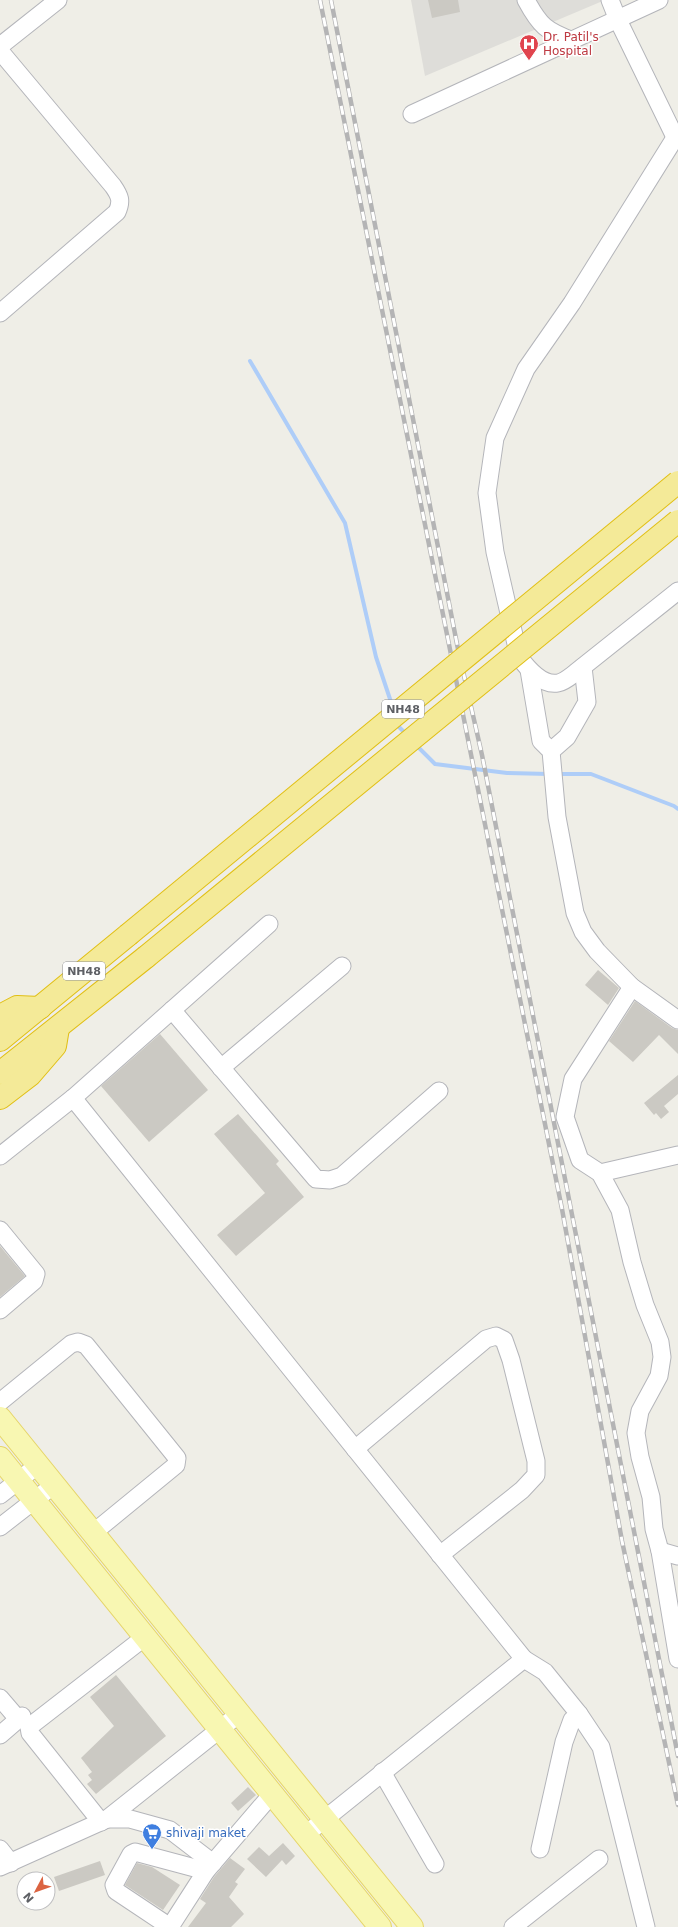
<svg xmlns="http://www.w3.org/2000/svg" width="678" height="1927" font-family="'DejaVu Sans',sans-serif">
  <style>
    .industrial { fill: #deddd9 }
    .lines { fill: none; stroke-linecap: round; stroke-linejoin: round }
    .stream { stroke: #aecdf8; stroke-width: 4 }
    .building { fill: #cbc9c3 }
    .minor-casing { stroke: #b4b5ba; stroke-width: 19 }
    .major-casing { stroke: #e6d569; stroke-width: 24 }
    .highway-casing { stroke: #e1bf14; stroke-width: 24 }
    .minor { stroke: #fff; stroke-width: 17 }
    .major { stroke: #f8f7b2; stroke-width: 22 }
    .highway { stroke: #f4ea98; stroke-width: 22 }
    .rail-casing { stroke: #b4b4b5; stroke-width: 4.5 }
    .rail { stroke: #fff; stroke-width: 3; stroke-dasharray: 9; stroke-linecap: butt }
    .highway-bridge-casing { stroke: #e1bf14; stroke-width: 24; stroke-linecap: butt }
    .highway-bridge { stroke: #f4ea98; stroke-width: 22 }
    .labels { text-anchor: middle; stroke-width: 3; stroke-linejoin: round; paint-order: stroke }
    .shield { fill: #fff; stroke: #8e9093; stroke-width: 1 }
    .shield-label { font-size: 11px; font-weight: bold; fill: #5e6065 }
    .health-label { font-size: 12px; fill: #be3a42; stroke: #fff; text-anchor: start }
    .shop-label { font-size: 12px; fill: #366cbe; stroke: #fff; text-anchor: start }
  </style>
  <rect width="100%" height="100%" fill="#efeee7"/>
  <polygon class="industrial" points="411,0 605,0 425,76"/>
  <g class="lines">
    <g class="stream">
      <polyline points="250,361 345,523 376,657 393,708"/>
      <polyline points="397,722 399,727 406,734"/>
      <polyline points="416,745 435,764 507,773 549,774"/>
      <polyline points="557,774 591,774 674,806 678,809"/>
    </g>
  </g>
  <g class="building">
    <polygon points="428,0 458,0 460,12 432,18"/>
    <polygon points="598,970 619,988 608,1005 585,985"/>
    <polygon points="635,1001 672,1028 678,1030 678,1054 659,1035 633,1062 609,1041"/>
    <polygon points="160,1034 208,1090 149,1142 101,1086"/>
    <polygon points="678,1075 678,1094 664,1106 669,1112 661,1119 656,1113 654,1115 644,1103"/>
    <polygon points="238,1114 279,1161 276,1164 304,1197 236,1256 217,1235 265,1193 214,1134"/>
    <polygon points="0,1246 25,1276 0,1297"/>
    <polygon points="116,1675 166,1736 96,1794 87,1784 92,1780 88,1775 92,1772 81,1758 114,1726 90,1697"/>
    <polygon points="248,1787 256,1795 238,1811 231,1803"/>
    <polygon points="283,1843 295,1856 286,1865 282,1860 266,1877 247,1859 259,1847 269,1856"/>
    <polygon points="230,1858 245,1869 235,1882 238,1884 229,1897 244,1914 231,1927 188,1927 206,1903 200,1899 214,1877"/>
    <polygon points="100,1861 105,1875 59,1891 54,1877"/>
    <polygon points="137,1863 152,1867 180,1885 163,1910 125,1885"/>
  </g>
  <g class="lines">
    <g class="minor-casing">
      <g id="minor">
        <path d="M526 0C540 26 546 31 573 41"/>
        <polyline points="610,0 618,20 675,137"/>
        <polyline points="0,46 58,0"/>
        <path d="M0 51 113 186C120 196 122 201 117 212L0 313"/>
        <polyline points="412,114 659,0"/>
        <path d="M678 133 572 303 526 369 495 438 487 493 495 552 519 657C528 669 542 686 558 683 564 682 571 676 575 673L678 591"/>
        <polyline points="529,670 541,741 551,751 557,817 575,913 583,932 597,951 632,987 678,1020"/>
        <polyline points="551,751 567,737 587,702 583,667"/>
        <polyline points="632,987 573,1079 565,1117 580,1160 600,1173 620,1210 632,1262 645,1305 660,1342 662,1357 659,1376 640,1411 636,1433 640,1457 651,1497 654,1529 660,1551 678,1659"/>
        <polyline points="172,1010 316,1179 330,1180 342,1176 439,1091"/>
        <polyline points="221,1068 342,966"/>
        <polyline points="73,1098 269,924"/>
        <polyline points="0,1156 73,1098 524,1659 305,1835"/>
        <polyline points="600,1173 678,1155"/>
        <polyline points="0,1230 36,1274 34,1281 0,1310"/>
        <polyline points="0,1402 71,1344 78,1342 86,1345 177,1458 176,1465 93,1533"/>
        <polyline points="355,1449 486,1339 496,1336 504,1340 511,1360 536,1461 536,1475 522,1490 440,1555"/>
        <polyline points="0,1495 38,1465"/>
        <polyline points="0,1527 54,1485"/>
        <polyline points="660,1551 678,1556"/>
        <polyline points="524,1659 545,1672 579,1714 601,1747 646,1927"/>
        <polyline points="0,1698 18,1719"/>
        <polyline points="0,1735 22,1716"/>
        <polyline points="382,1772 435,1864"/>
        <polyline points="107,1819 130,1819 170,1830 213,1863"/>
        <polyline points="101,1822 30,1733 29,1727 145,1637"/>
        <polyline points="0,1849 11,1863"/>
        <polyline points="540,1849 564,1742 572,1720 579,1714"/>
        <polyline points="0,1867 107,1819 239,1714"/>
        <polyline points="170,1927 116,1891 114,1885 131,1854 135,1852 206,1871"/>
        <polyline points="170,1927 206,1871 272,1794"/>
        <polyline points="513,1927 599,1859"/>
      </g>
    </g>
    <g class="major-casing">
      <g id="major">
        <polyline points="0,1418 412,1927"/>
        <polyline points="0,1458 380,1927"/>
      </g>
    </g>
    <g class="highway-casing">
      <g id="highway">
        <polyline points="0,1016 17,1007 40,1008"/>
        <polyline points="0,1040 128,935"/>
        <polyline points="0,1073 146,957"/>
        <polyline points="0,1098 30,1075 55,1046 58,1028"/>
      </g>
    </g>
    <use href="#minor" class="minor"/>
    <use href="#major" class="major"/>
    <use href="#highway" class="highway"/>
    <g class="rail-casing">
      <g id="rail">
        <polyline points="320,0 562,1209 622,1541 678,1805"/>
        <polyline points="331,0 458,649 482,755 678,1756"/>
      </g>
    </g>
    <use href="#rail" class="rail"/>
    <g class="highway-bridge-casing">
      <g id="highway-bridge">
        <polyline points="128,935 678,482"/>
        <polyline points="146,957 678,521"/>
      </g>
    </g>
    <use href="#highway-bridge" class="highway-bridge"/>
  </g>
  <defs>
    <g id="hospital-pin" transform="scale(1)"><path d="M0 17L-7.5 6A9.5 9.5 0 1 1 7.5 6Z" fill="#e0444e" stroke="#fff"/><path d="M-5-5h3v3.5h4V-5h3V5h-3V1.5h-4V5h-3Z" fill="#fff"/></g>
    <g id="supermarket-pin" transform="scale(1)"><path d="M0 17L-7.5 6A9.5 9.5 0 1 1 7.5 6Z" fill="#3f7fe0" stroke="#fff"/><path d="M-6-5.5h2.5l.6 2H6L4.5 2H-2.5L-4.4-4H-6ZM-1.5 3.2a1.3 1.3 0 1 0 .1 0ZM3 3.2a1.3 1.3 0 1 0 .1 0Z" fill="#fff"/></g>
  </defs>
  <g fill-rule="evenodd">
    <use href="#hospital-pin" x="529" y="44"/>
    <use href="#supermarket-pin" x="152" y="1833"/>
  </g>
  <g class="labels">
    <g class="shield">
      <rect x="382" y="700" width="42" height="18" rx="3"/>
      <rect x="63" y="962" width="42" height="18" rx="3"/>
    </g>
    <g class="shield-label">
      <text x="403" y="713">NH48</text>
      <text x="84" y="975">NH48</text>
    </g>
    <g class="health-label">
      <text x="543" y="41">Dr. Patil's<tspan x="543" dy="14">Hospital</tspan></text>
    </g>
    <g class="shop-label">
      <text x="166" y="1837">shivaji maket</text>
    </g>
  </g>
  <g transform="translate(36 1891) rotate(229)"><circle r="19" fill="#ffffff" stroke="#bfbfc1"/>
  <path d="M0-3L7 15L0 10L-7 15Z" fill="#db6341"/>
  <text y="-6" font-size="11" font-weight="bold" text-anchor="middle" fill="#5e6065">N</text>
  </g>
</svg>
